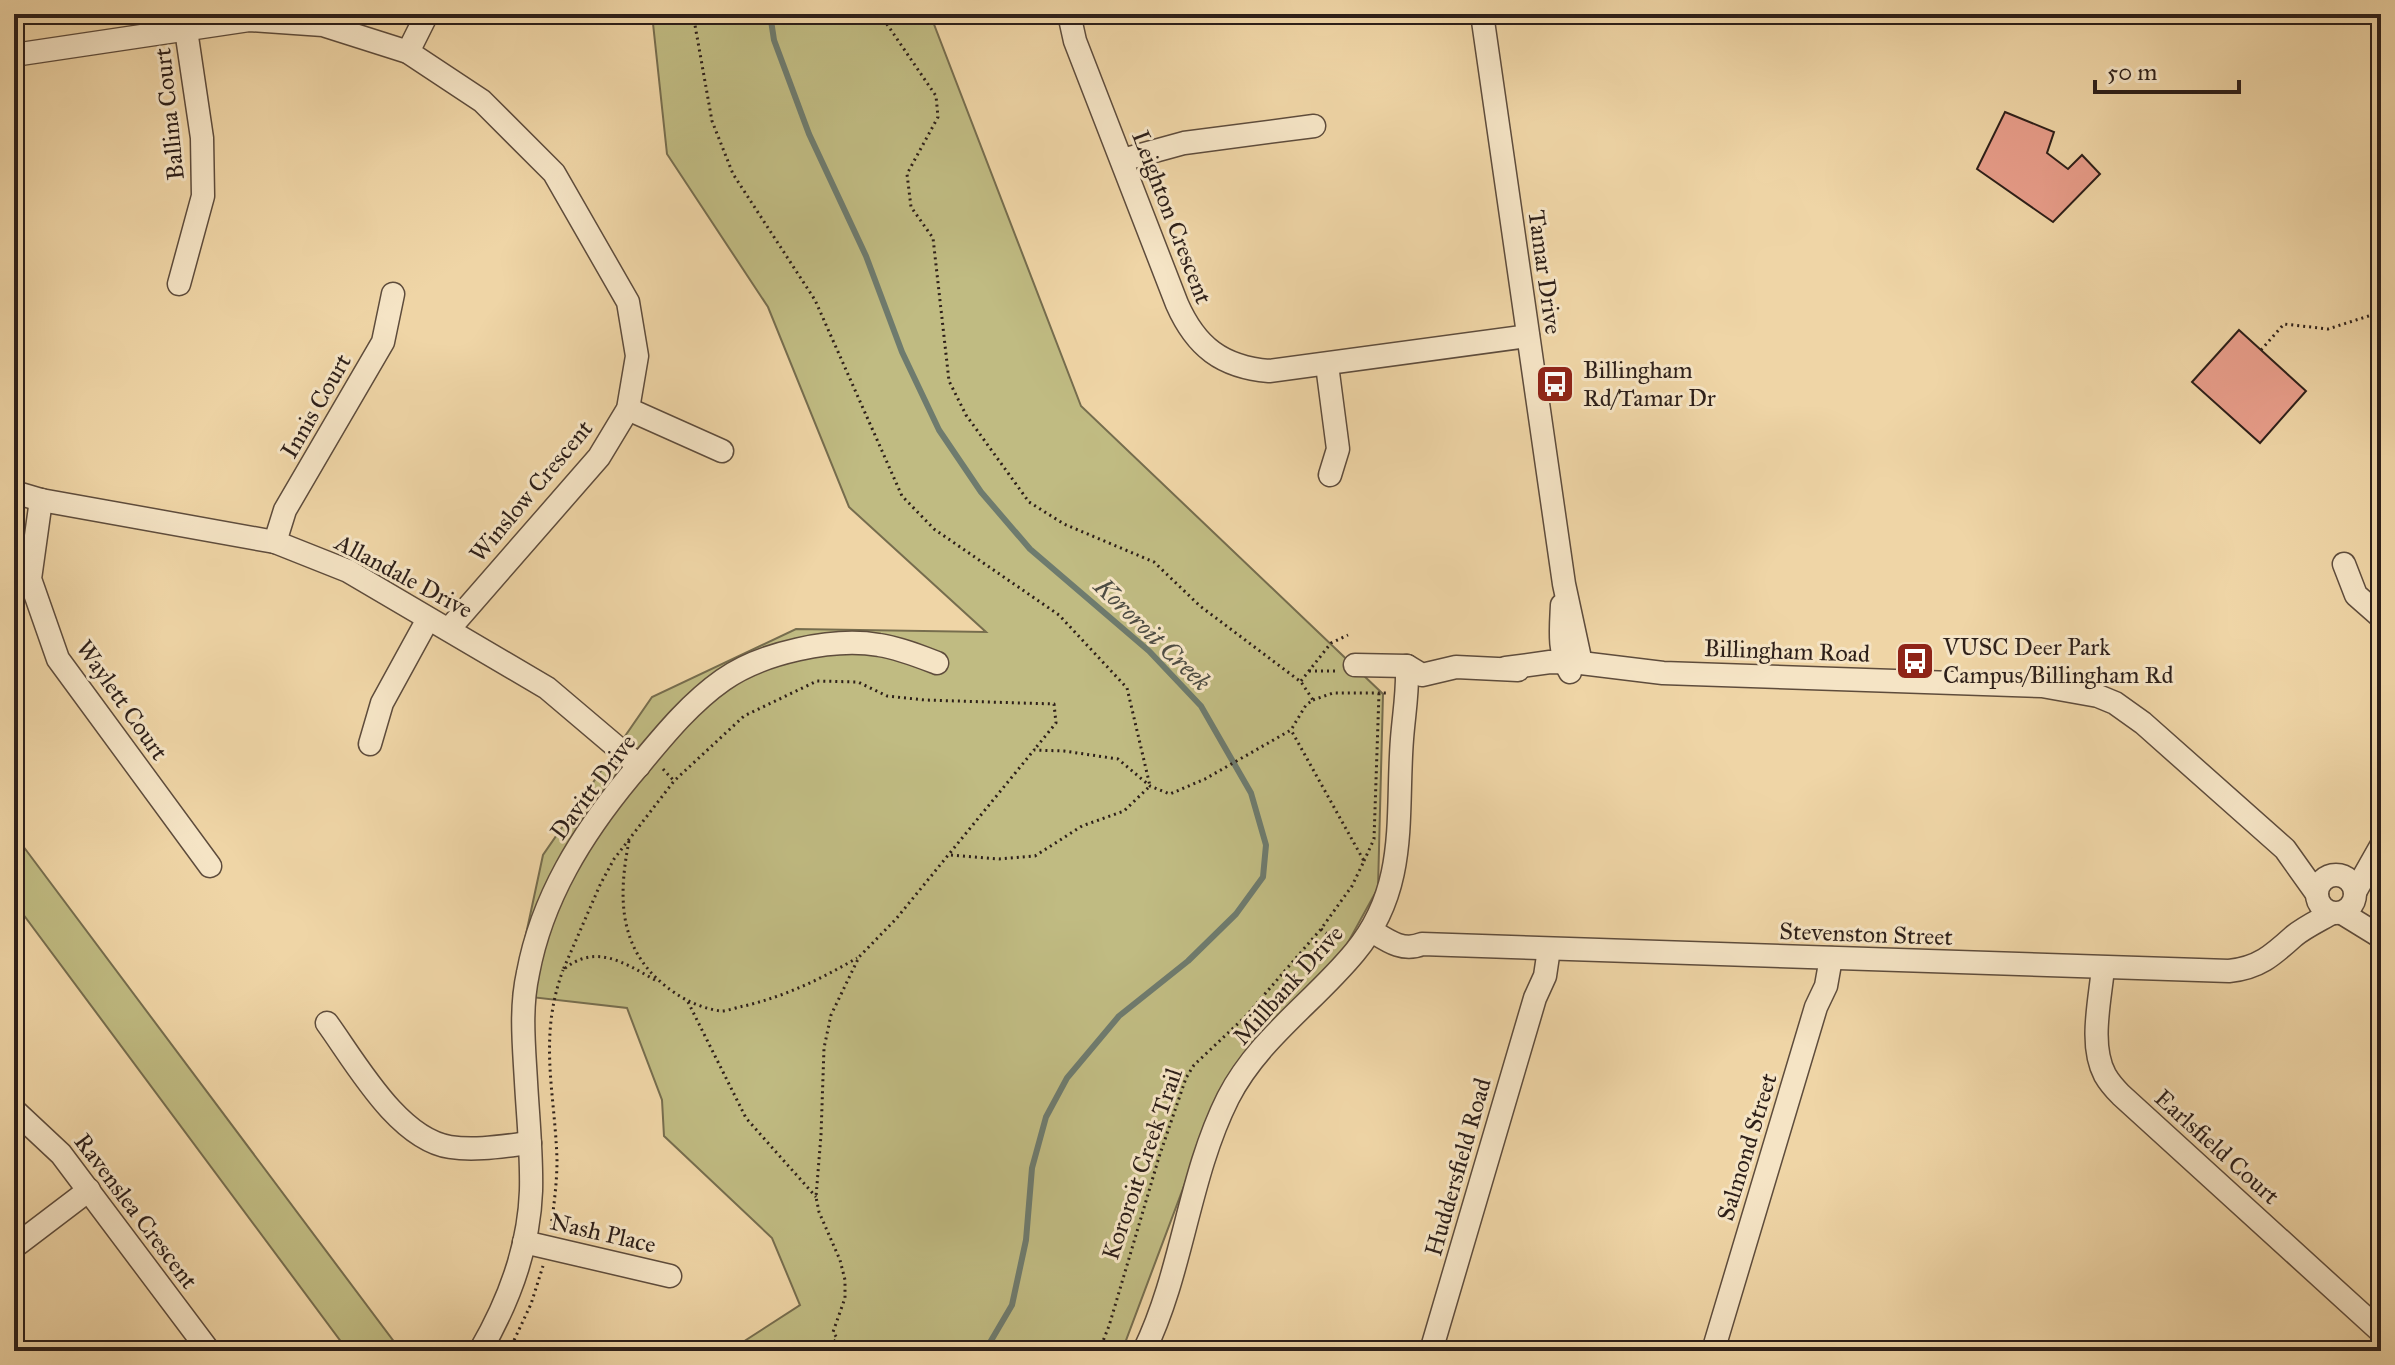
<svg xmlns="http://www.w3.org/2000/svg" width="2395" height="1365" font-family="'IM FELL Great Primer',serif">
  <style>
    .green { fill: #c0bb82; stroke: #766d4e; stroke-width: 2 }
    .lines { fill: none; stroke-linecap: round; stroke-linejoin: round }
    .stream { stroke: #6e7b6e; stroke-width: 6 }
    .building { fill: #e89d8a; stroke: #2d1f19; stroke-width: 2 }
    .minor-casing { stroke: #5e4c3c; stroke-width: 25 }
    .path { stroke: #2d1f19; stroke-width: 3; stroke-dasharray: 2 4; stroke-linecap: butt }
    .minor { stroke: #f5e4c5; stroke-width: 22 }
    .labels { text-anchor: middle; stroke-width: 6; stroke-linejoin: round; paint-order: stroke }
    .street-label { font-size: 24px; fill: #2d1f19; stroke: #f5e4c5 }
    .poi-label { font-size: 24px; fill: #2d1f19; stroke: #f5e4c5; text-anchor: start }
    .water-label { font-size: 26px; font-style: italic; fill: #4e4d44; stroke: #f5e4c5 }
  </style>
  <rect width="100%" height="100%" fill="#efd5a6"/>
  <filter id="stains"><feTurbulence type="fractalNoise" baseFrequency=".0025" numOctaves="4"/><feColorMatrix values="0 0 0 0 .2 0 0 0 0 .09 0 0 0 0 .02 0 0 0 .5 -.17"/></filter>
  <radialGradient id="worn" r=".72"><stop offset=".6" stop-color="#630" stop-opacity="0"/><stop offset="1" stop-color="#630" stop-opacity=".3"/></radialGradient>
  <g class="green">
    <polygon points="652,14 930,14 1081,406 1383,694 1378,888 1340,957 1208,1122 1122,1351 729,1351 800,1305 772,1238 664,1136 662,1100 627,1008 513,995 543,855 652,697 796,629 986,632 849,507 768,307 667,154"/>
    <polygon points="14,834 401,1351 348,1351 14,902"/>
  </g>
  <g class="lines">
    <polyline class="stream" points="770,14 774,40 809,134 866,256 902,352 939,430 981,492 1030,549 1149,651 1201,706 1251,793 1266,845 1263,877 1236,914 1188,961 1119,1016 1067,1078 1046,1117 1032,1168 1026,1240 1012,1305 985,1351"/>
  </g>
  <g class="building">
    <polygon points="2005,112 2054,132 2047,153 2068,169 2082,155 2100,174 2053,222 1977,169"/>
    <polygon points="2239,330 2306,391 2260,443 2192,382"/>
  </g>
  <g class="lines">
    <g class="minor-casing">
      <g id="minor">
        <path d="M1069 14 1075 41 1177 304C1196 347 1222 367 1269 371L1528 336"/>
        <polyline points="1482,14 1564,584 1581,663"/>
        <polyline points="408,52 427,14"/>
        <polyline points="14,55 249,20 323,25 408,52 482,101 554,173 628,302 637,356 628,409 599,457 449,629"/>
        <polyline points="1122,160 1184,143 1314,126"/>
        <polyline points="179,284 203,196 202,138 186,30"/>
        <polyline points="1327,365 1338,449 1330,475"/>
        <polyline points="628,409 722,451"/>
        <polyline points="14,492 41,500 275,542 348,571 547,688 639,766"/>
        <polyline points="41,500 30,579 58,659 210,866"/>
        <polyline points="275,542 285,510 383,342 393,294"/>
        <polyline points="2344,564 2356,595 2381,617"/>
        <path d="M1562 605C1561 627 1558 653 1570 672"/>
        <polyline points="1355,665 1407,666 1422,675 1456,667 1518,670"/>
        <polyline points="1506,668 1550,662 1581,663 1663,673 2042,686 2098,696 2115,703 2143,723 2285,849 2317,894"/>
        <polyline points="370,744 382,703 428,619"/>
        <circle cx="2336" cy="894" r="19"/>
        <polyline points="2355,892 2381,846"/>
        <polyline points="2342,913 2381,937"/>
        <path d="M1372 931C1388 941 1403 952 1422 944L2229 971C2259 968 2273 955 2294 936 2305 927 2320 920 2332 913"/>
        <path d="M2103 968C2100 1001 2089 1045 2105 1075 2109 1082 2115 1089 2121 1095L2378 1329"/>
        <path d="M327 1023C356 1063 398 1139 450 1147 476 1151 504 1146 530 1143"/>
        <polyline points="14,1110 61,1154 209,1351"/>
        <polyline points="524,1242 670,1276"/>
        <polyline points="14,1247 89,1190"/>
        <path d="M480 1351C508 1303 529 1247 531 1191 532 1155 528 1118 526 1082 524 1046 520 1009 528 973 542 898 582 834 630 776 658 743 686 706 723 680 761 653 833 637 879 645 899 648 919 656 937 663"/>
        <path d="M1144 1351C1183 1271 1188 1178 1228 1098 1258 1039 1314 1002 1355 952 1409 887 1396 816 1402 739 1404 713 1408 692 1407 666"/>
        <polyline points="1431,1351 1535,998 1545,976 1549,949"/>
        <polyline points="1713,1351 1816,1007 1826,986 1831,958"/>
      </g>
    </g>
    <g class="path">
      <polyline points="693,14 712,121 733,174 815,300 902,496 934,529 1059,615 1127,688 1150,786"/>
      <polyline points="2261,350 2284,324 2328,329 2381,312"/>
      <polyline points="1309,671 1337,671"/>
      <polyline points="1301,681 1331,643 1348,635"/>
      <polyline points="1313,700 1333,693 1388,693"/>
      <polyline points="663,769 674,781"/>
      <path d="M629 841C617 902 619 955 675 993 688 1002 705 1009 721 1011 728 1011 737 1007 744 1006 786 996 821 979 857 958"/>
      <polyline points="951,855 999,859 1035,856 1082,826 1124,811 1150,786"/>
      <polyline points="1364,861 1374,839 1379,693"/>
      <polyline points="1321,929 1336,941"/>
      <path d="M655 980C623 962 595 943 563 970L600 885 614 859 674 781 744 716 817 681 858 682 887 696 925 700 1054 704 1056 723 1034 750"/>
      <polyline points="688,1002 746,1118 816,1197"/>
      <path d="M551 1227C554 1205 557 1182 557 1160 555 1092 538 1038 563 970"/>
      <polyline points="1103,1345 1113,1351"/>
      <polyline points="509,1351 531,1304 543,1266"/>
      <polyline points="827,1351 837,1338 833,1332 845,1298 845,1280 840,1260 819,1212 816,1197 821,1135 824,1048 831,1015 859,957 896,919 1034,750 1064,751 1118,759 1150,786 1170,794 1205,779 1291,730 1306,705 1313,700 1301,682 1200,606 1154,562 1064,524 1029,502 966,415 949,381 933,238 911,207 907,174 938,117 936,96 880,14"/>
      <polyline points="1099,1351 1109,1326 1159,1157 1186,1078 1194,1065 1245,1017 1321,929 1352,886 1364,861 1291,730"/>
    </g>
    <use href="#minor" class="minor"/>
  </g>
  <defs>
    <g id="bus-square" transform="scale(2)"><rect x="-9" y="-9" width="18" height="18" rx="4" fill="#8f2418" stroke="#f5e4c5"/><path d="M-5-6H5V4H4V6H2V4H-2V6H-4V4H-5ZM-3.5-4V0h7V-4ZM-3.5 1.2v1.5H-2V1.2ZM2 1.2v1.5H3.5V1.2Z" fill="#fff"/></g>
  </defs>
  <g fill-rule="evenodd">
    <use href="#bus-square" x="1555" y="384"/>
    <use href="#bus-square" x="1915" y="661"/>
  </g>
  <g class="labels">
    <g class="street-label">
      <text transform="translate(169 114) rotate(-96)" y="8">Ballina Court</text>
      <text transform="translate(1172 217) rotate(69)" y="8">Leighton Crescent</text>
      <text transform="translate(1545 272) rotate(82)" y="8">Tamar Drive</text>
      <text transform="translate(316 406) rotate(-60)" y="8">Innis Court</text>
      <text transform="translate(531 491) rotate(-50)" y="8">Winslow Crescent</text>
      <text transform="translate(404 576) rotate(28)" y="8">Allandale Drive</text>
      <text transform="translate(1787 651) rotate(2)" y="8">Billingham Road</text>
      <text transform="translate(122 700) rotate(55)" y="8">Waylett Court</text>
      <text transform="translate(593 787) rotate(-53)" y="8">Davitt Drive</text>
      <text transform="translate(1866 934) rotate(2)" y="8">Stevenston Street</text>
      <text transform="translate(1288 985) rotate(-48)" y="8">Millbank Drive</text>
      <text transform="translate(1747 1147) rotate(-73)" y="8">Salmond Street</text>
      <text transform="translate(2217 1147) rotate(42)" y="8">Earlsfield Court</text>
      <text transform="translate(1142 1164) rotate(-71)" y="8">Kororoit Creek Trail</text>
      <text transform="translate(1458 1167) rotate(-74)" y="8">Huddersfield Road</text>
      <text transform="translate(136 1211) rotate(53)" y="8">Ravenslea Crescent</text>
      <text transform="translate(603 1233) rotate(13)" y="8">Nash Place</text>
    </g>
    <g class="poi-label">
      <text x="1583" y="378">Billingham<tspan x="1583" dy="28">Rd/Tamar Dr</tspan></text>
      <text x="1943" y="655">VUSC Deer Park<tspan x="1943" dy="28">Campus/Billingham Rd</tspan></text>
    </g>
    <g class="water-label">
      <text transform="translate(1153 634) rotate(44)" y="9">Kororoit Creek</text>
    </g>
  </g>
  <rect width="2395" height="1365" fill="none" stroke="#efd5a6" stroke-width="48"/>
  <rect x="16" y="16" width="2363" height="1333" fill="none" stroke="#2d1f19" stroke-width="4"/>
  <rect x="24" y="24" width="2347" height="1317" fill="none" stroke="#2d1f19" stroke-width="2"/>
  <path d="M2095 80v12h144v-12" fill="none" stroke="#2d1f19" stroke-width="4"/>
  <text x="2107" y="80" font-size="24" fill="#2d1f19" stroke="#f5e4c5" stroke-width="6" paint-order="stroke">50 m</text>
  <rect width="100%" height="100%" filter="url(#stains)"/>
  <rect width="100%" height="100%" fill="url(#worn)"/>
</svg>
